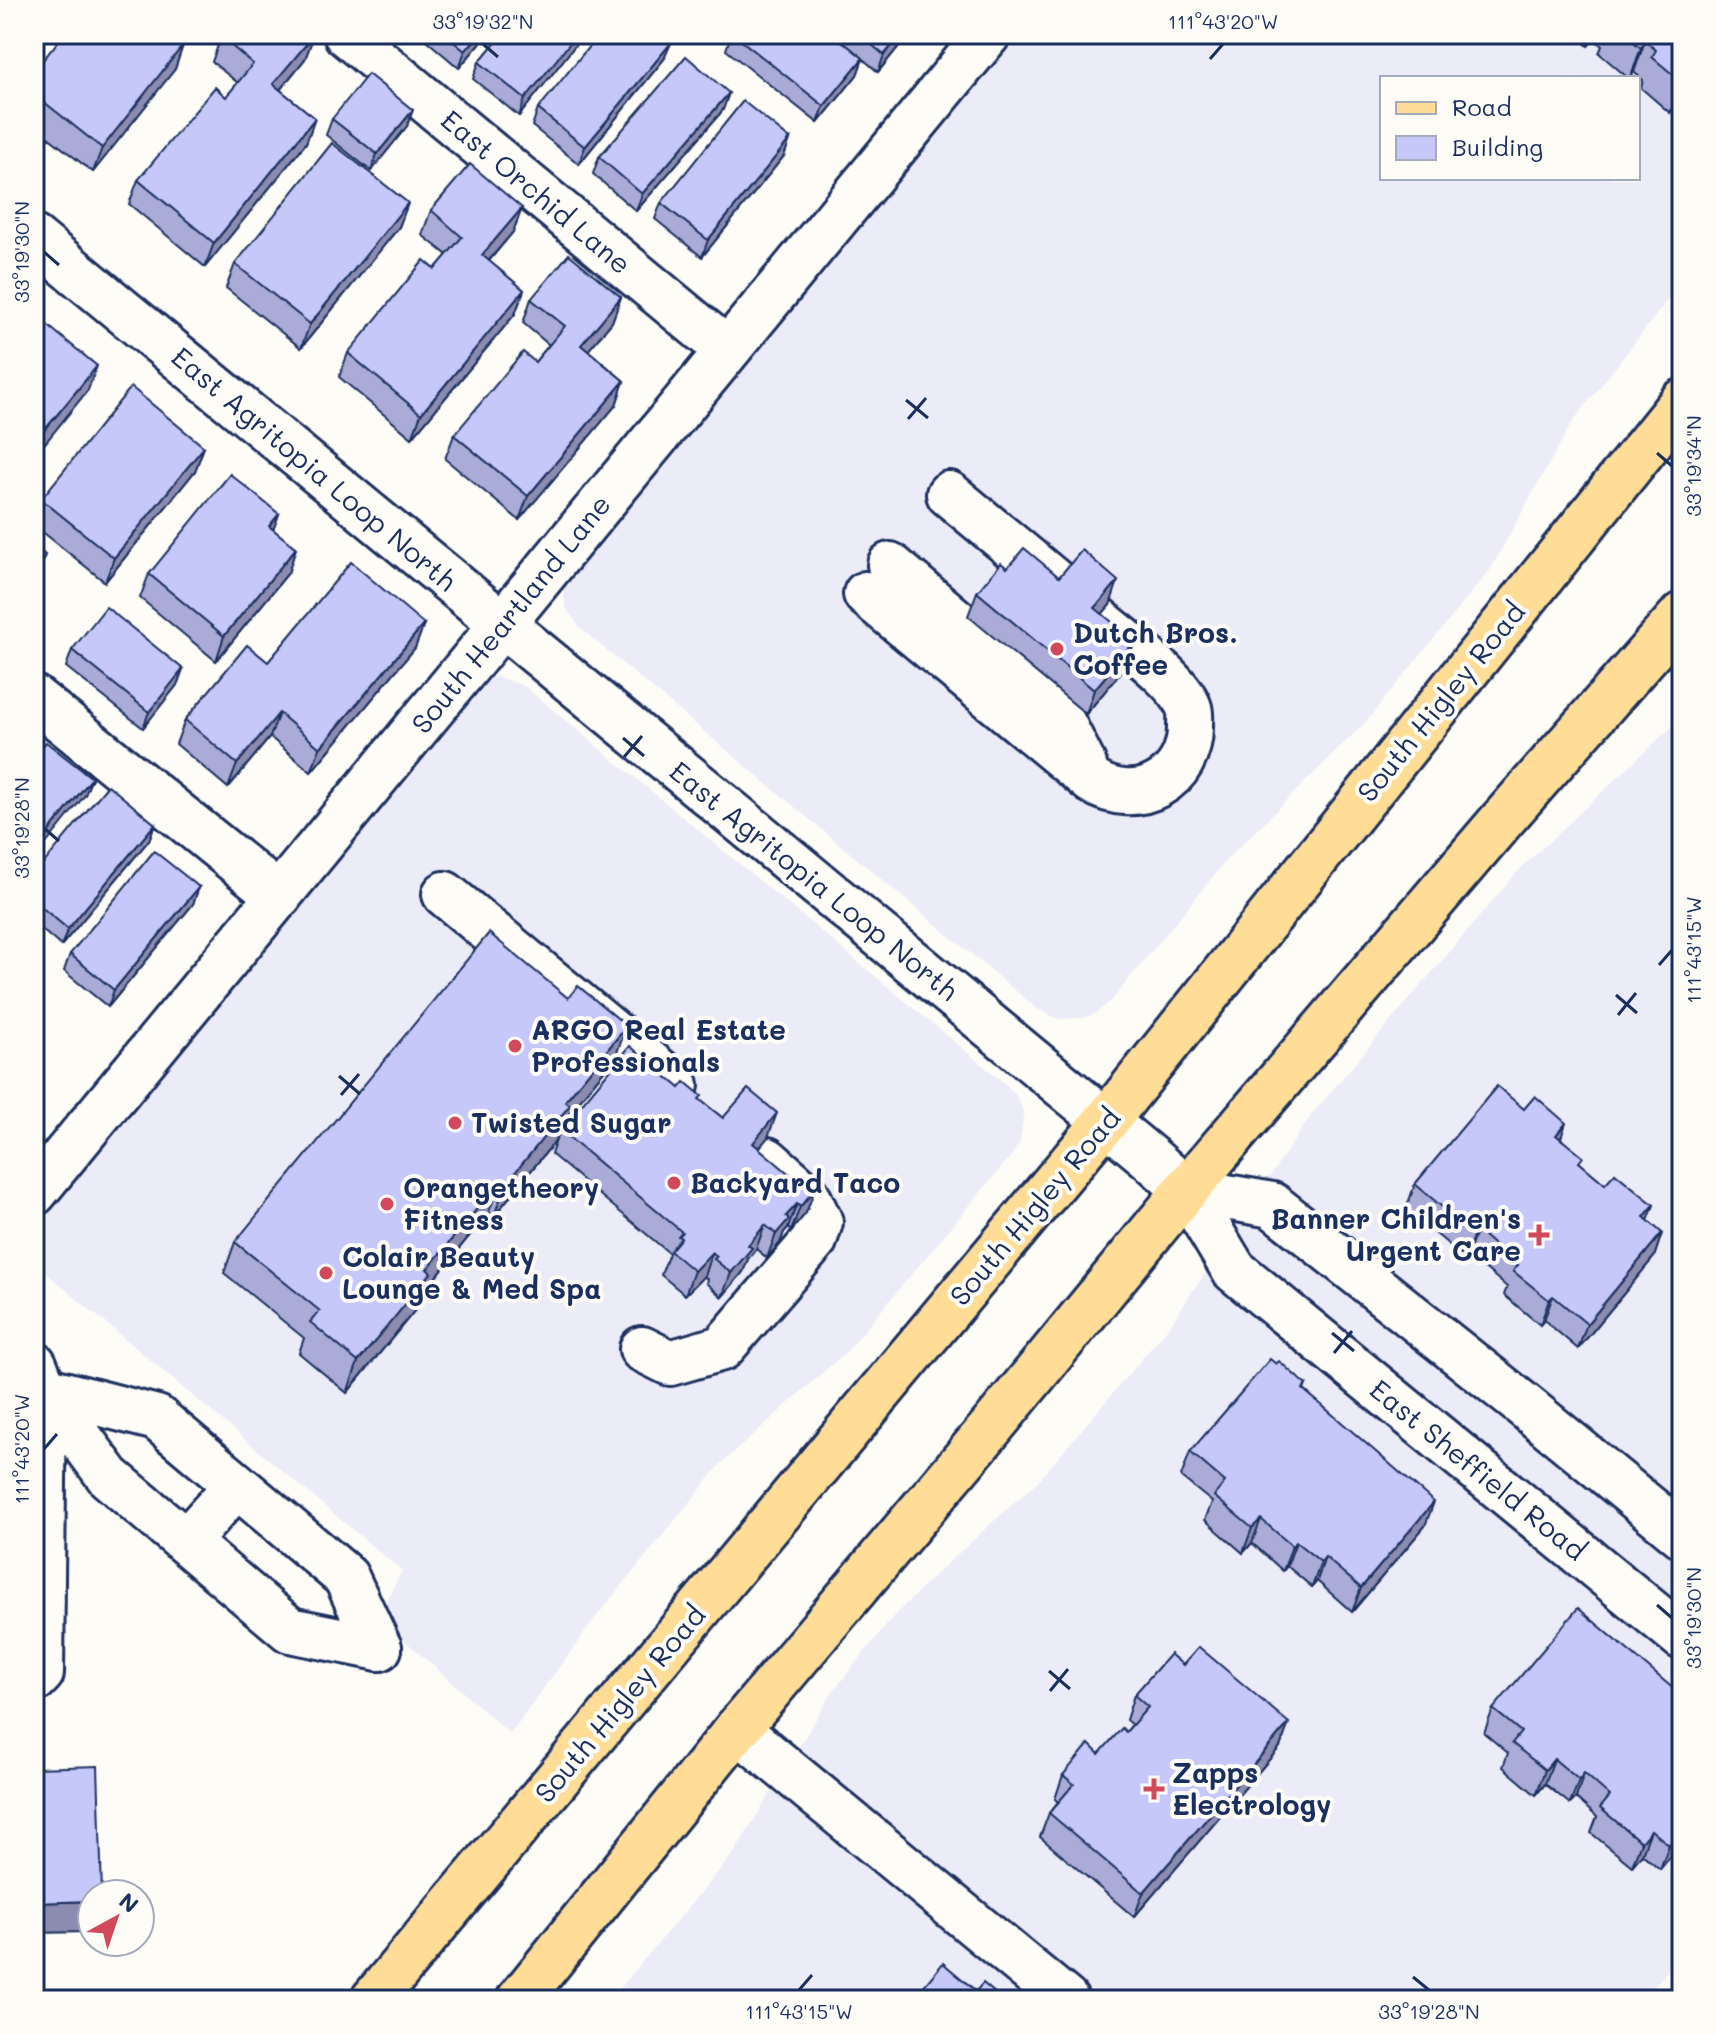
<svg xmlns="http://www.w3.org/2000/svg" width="1716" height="2034" font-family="Mali,sans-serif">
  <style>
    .built { fill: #ececf8; fill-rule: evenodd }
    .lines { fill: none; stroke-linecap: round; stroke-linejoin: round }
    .minor-casing { stroke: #1b2f5e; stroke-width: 50 }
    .major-casing { stroke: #1b2f5e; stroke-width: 50 }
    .minor { stroke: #fdfcf7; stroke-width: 44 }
    .major { stroke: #ffdd96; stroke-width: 44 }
    .wall { fill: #aaacd7; stroke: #1b2f5e; stroke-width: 2 }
    .shaded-wall { fill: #8b8caf; stroke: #1b2f5e; stroke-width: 2 }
    .building { fill: #c6c8fa; stroke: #1b2f5e; stroke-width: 2 }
    .ticks { fill: none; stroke: #1b2f5e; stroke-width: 3 }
    .poi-dot { fill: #d1495b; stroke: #fdfcf7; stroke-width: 3 }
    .labels { text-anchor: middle; stroke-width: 8; stroke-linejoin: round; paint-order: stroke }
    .street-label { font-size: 28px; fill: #1b2f5e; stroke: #fdfcf7 }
    .poi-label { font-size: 28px; font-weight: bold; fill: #1b2f5e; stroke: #fdfcf7; text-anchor: start }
    .neatline { fill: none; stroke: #1b2f5e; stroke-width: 3 }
    .ticks-label { font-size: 20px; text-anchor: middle; fill: #1b2f5e }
  </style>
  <rect width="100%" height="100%" fill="#fdfcf7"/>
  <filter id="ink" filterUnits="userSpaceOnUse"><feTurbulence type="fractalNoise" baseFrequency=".0125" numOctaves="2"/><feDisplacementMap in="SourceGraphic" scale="16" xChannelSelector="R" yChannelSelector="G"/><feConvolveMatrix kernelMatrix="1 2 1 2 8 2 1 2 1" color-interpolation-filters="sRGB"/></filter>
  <g filter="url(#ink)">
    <g class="built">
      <path d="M1015 34H1682V282L1571 424 1490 570 1364 724 1228 858 1111 1001 1096 1013 1084 1018 1057 1019 1036 1008 580 628 565 606 563 585 568 569ZM1382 78H1638V178H1382Z"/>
      <polygon points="496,676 524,686 1003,1082 1016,1095 1024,1113 1020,1142 1011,1156 848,1350 721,1464 597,1616 510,1734 378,1617 402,1571 34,1263 34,1217 479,684"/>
      <polygon points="1682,717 1682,1953 1643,2000 610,2000 734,1853 833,1691 894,1616 938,1572 1038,1481 1168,1328 1312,1114 1518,871"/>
    </g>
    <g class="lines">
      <g class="minor-casing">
        <g id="minor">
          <polyline points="346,34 727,350"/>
          <polyline points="34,238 1149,1157 1186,1190 1234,1270 1682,1637"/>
          <polyline points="949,494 1061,587"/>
          <polyline points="890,565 1045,696 1056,710 1084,765"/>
          <path d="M866 594 1092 781C1137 810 1191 780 1190 726 1190 721 1191 713 1189 708 1179 679 1122 640 1098 619"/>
          <polyline points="34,698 279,896"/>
          <polyline points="445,894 676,1085"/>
          <polyline points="1186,1190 1272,1205 1526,1407 1682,1535"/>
          <polyline points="34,1193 988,34"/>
          <polyline points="642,1349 670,1363 722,1348 814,1241 820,1222 807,1195 767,1160"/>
          <polyline points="34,1364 44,1389 109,1477 290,1630 379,1648"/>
          <polyline points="44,1389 157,1418 346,1577 379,1648"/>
          <polyline points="186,1542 236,1486"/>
          <polyline points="34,1680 41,1673 44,1389"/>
          <polyline points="737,1729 1066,2000"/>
        </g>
      </g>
      <g class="major-casing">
        <g id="major">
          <polyline points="373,2000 1106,1121 1682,402"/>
          <polyline points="519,2000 737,1729 994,1424 1186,1190 1502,820 1682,615"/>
        </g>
      </g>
      <use href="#minor" class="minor"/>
      <use href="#major" class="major"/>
    </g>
    <g class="wall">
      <polygon points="419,34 488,34 459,68"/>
      <polygon points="502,34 584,34 519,116 473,79 479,62"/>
      <polygon points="731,34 909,34 878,72 863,59 857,75 818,123 726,50"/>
      <polygon points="1574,34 1682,34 1682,110 1676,106 1670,113 1641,88 1643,80 1634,72 1628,78 1599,53 1602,46 1594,39 1588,46"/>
      <polygon points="314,35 305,59 280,90 315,118 306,143 205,267 129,204 138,180 226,97 238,83 212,62 221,37"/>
      <polygon points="183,45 175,69 93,172 34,126 34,71"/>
      <polygon points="664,59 579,164 532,126 538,109"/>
      <polygon points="723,110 636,211 593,174 599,157"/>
      <polygon points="332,119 407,126 371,171 326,135"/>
      <polygon points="790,139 784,156 702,257 655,219 661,203"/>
      <polygon points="408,203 399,227 301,348 226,288 235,264"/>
      <polygon points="522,208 513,232 489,261 524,290 515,314 412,438 339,377 348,353 435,269 447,255 422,235 431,210"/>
      <polygon points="621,297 612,322 588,350 624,381 616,405 519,520 445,459 454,435 535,362 549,345 523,323 531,299"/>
      <polygon points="204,447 195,471 105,582 34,525 34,517 41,499"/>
      <polygon points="279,514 273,530 296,548 288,573 216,661 140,598 149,574"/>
      <polygon points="1007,568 1059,577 1110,605 1102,614 1126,666 1086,714 968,616 977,592"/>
      <polygon points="424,624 415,648 311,772 270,737 228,788 176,744 185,720 268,662"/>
      <polygon points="72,650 183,669 177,685 143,728 66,667"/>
      <polygon points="155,824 149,840 61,946 34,923 34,875"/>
      <polygon points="199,887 193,904 108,1007 64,971 70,954"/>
      <polygon points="568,998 627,1026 615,1057 566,1117 562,1127 680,1088 700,1100 723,1118 768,1137 759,1148 806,1213 791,1231 788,1228 784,1232 780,1243 767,1258 756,1249 748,1259 743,1272 722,1297 706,1283 707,1279 704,1276 685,1295 661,1275 669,1253 551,1154 556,1140 494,1216 489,1212 426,1289 420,1304 347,1393 299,1353 304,1338 224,1273 235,1242"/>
      <polygon points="1561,1138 1581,1164 1662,1233 1654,1257 1578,1349 1544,1320 1540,1325 1504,1295 1507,1287 1468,1254 1465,1258 1406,1209 1415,1184"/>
      <polygon points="1306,1385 1304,1390 1425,1526 1352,1612 1317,1581 1312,1587 1287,1566 1283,1571 1252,1543 1243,1553 1205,1520 1212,1502 1181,1477 1190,1452"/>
      <polygon points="1183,1665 1289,1723 1280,1747 1134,1917 1040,1837 1049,1813 1058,1802 1055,1799 1063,1775 1099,1754 1126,1732 1132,1725 1126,1720 1134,1695"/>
      <polygon points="1682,1696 1682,1843 1660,1869 1642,1854 1632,1866 1591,1833 1597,1817 1576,1798 1570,1804 1545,1784 1536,1795 1503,1767 1508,1753 1484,1733 1493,1709"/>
    </g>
    <g class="shaded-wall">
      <polygon points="480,34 488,34 459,68 465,51"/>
      <polygon points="577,34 584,34 519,116 525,99"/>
      <polygon points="902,34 909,34 878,72 884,55"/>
      <polygon points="1592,34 1596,34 1594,39 1588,46"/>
      <polygon points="314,35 305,59 265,108 273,84"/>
      <polygon points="1645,41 1634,72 1630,78 1641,48"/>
      <polygon points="671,43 664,59 579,164 585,147"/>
      <polygon points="183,45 175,69 93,172 102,148"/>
      <polygon points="863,58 857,75 818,123 824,106"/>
      <polygon points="1682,81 1682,90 1676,106 1670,113"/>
      <polygon points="729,93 723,110 636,211 642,194"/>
      <polygon points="413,110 407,126 371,171 377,154"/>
      <polygon points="315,118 306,143 205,267 214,243"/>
      <polygon points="790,139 784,156 702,257 708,240"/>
      <polygon points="408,203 399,227 301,348 310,324"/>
      <polygon points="522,208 513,232 473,279 482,255"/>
      <polygon points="524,290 515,314 412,438 421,414"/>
      <polygon points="621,297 612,322 573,369 581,345"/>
      <polygon points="97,366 88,390 34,457 34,443"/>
      <polygon points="624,381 616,405 519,520 528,496"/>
      <polygon points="204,447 195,471 105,582 114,558"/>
      <polygon points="279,514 270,538 269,526"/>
      <polygon points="296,548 288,573 216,661 224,636"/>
      <polygon points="45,555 39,572 34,579 34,570"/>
      <polygon points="1118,581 1110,605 1087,632 1095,608"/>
      <polygon points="424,624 415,648 311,772 320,748"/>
      <polygon points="1135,641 1126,666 1086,714 1094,690"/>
      <polygon points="183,669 177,685 143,728 149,712"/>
      <polygon points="279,713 270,737 228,788 237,764"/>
      <polygon points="92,778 85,795 34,859 34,850"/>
      <polygon points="155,824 149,840 61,946 68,929"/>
      <polygon points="199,887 193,904 108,1007 114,990"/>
      <polygon points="627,1026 615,1057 566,1117 556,1140 494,1216 505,1185 565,1101"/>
      <polygon points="777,1113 768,1137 744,1167 753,1143"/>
      <polygon points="1566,1123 1558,1147 1556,1135"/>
      <polygon points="500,1181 489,1212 426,1289 420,1304 347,1393 358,1362 427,1269"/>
      <polygon points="815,1189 806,1213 791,1231 800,1207"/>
      <polygon points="797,1204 788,1228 784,1232 780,1243 767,1258 776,1234 786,1216"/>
      <polygon points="1654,1205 1645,1229 1644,1217"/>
      <polygon points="765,1225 756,1249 748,1259 743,1272 722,1297 731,1273 748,1245"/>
      <polygon points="1477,1230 1468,1254 1465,1258 1474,1234"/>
      <polygon points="1662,1233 1654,1257 1578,1349 1587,1324"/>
      <polygon points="712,1252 704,1276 685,1295 694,1271"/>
      <polygon points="1553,1296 1544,1320 1540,1325 1549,1300"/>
      <polygon points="1434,1502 1425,1526 1352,1612 1361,1588"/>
      <polygon points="1261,1519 1252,1543 1243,1553 1252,1528"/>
      <polygon points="1296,1542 1287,1566 1283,1571 1292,1546"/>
      <polygon points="1325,1557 1317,1581 1312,1587 1321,1562"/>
      <polygon points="1289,1723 1280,1747 1134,1917 1143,1893"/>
      <polygon points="1554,1759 1545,1784 1536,1795 1545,1770"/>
      <polygon points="1584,1773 1576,1798 1570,1804 1579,1780"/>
      <polygon points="1682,1829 1682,1843 1660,1869 1669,1845"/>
      <polygon points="1651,1830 1642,1854 1632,1866 1641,1842"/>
      <polygon points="92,1901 92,1929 91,1932 34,1933 34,1903"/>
    </g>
    <g class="building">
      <polygon points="64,34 169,34 183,45 102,148 34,94 34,71"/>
      <polygon points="224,34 314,35 273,84 315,118 214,243 138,180 215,87 226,97 253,64 221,37"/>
      <polygon points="444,34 480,34 465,51"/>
      <polygon points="502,34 577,34 525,99 479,62"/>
      <polygon points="599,34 660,34 671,43 585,147 538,109"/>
      <polygon points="733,34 833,34 863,58 824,106"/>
      <polygon points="859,34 902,34 884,55"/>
      <polygon points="1624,34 1682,34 1682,82 1652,57 1656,50 1645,41 1641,48"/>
      <polygon points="686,56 729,93 642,194 599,157"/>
      <polygon points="368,74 413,110 377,154 332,119"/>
      <polygon points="743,101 790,139 708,240 661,203"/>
      <polygon points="332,143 408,203 310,324 235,264"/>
      <polygon points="470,164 522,208 482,255 524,290 421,414 348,353 424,260 435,269 462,237 431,210"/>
      <polygon points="569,254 621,297 581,345 624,381 528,496 454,435 523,352 535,362 565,326 531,299"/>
      <polygon points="34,314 97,366 34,443"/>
      <polygon points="131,387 204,447 114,558 41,499"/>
      <polygon points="230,474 279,514 269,526 296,548 224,636 149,574"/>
      <polygon points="34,546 45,555 34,570"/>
      <polygon points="1024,548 1059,577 1082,550 1118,581 1095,608 1135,641 1094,690 977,592 1001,563 1007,568"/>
      <polygon points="351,562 424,624 320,748 279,713 237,764 185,720 247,645 268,662"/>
      <polygon points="106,607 183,669 149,712 72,650"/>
      <polygon points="46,742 92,778 34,850 34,756"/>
      <polygon points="108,785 155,824 68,929 34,901 34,875"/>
      <polygon points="154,851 199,887 114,990 70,954"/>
      <polygon points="489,933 568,998 578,986 627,1026 565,1101 570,1105 505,1185 500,1181 427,1269 431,1273 358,1362 310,1322 320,1311 235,1242"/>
      <polygon points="630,1046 680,1088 685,1082 702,1096 699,1099 723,1118 748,1089 777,1113 753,1143 794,1178 797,1174 815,1189 800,1207 797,1204 786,1216 789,1219 776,1234 765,1225 748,1245 752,1248 731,1273 714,1259 717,1256 712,1252 694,1271 670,1251 681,1238 678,1236 682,1232 560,1130"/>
      <polygon points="1497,1086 1524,1109 1535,1096 1566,1123 1556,1135 1583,1157 1579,1162 1605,1184 1615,1173 1654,1205 1644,1217 1662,1233 1587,1324 1553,1296 1549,1300 1513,1271 1518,1265 1477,1230 1474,1234 1415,1184"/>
      <polygon points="1270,1359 1276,1364 1279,1361 1306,1385 1303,1389 1434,1502 1361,1588 1325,1557 1321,1562 1296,1542 1292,1546 1261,1519 1252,1528 1214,1496 1225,1482 1190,1452"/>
      <polygon points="1578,1608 1682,1696 1682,1829 1669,1845 1651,1830 1641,1842 1600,1808 1610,1796 1584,1773 1579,1780 1554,1759 1545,1770 1512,1743 1521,1732 1493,1709"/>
      <polygon points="1199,1647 1289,1723 1143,1893 1049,1813 1074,1784 1063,1775 1089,1744 1099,1754 1122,1728 1126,1732 1148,1707 1134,1695 1170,1654 1183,1665"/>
      <polygon points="98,1766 102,1894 92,1894 92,1901 34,1903 34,1768"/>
      <polygon points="943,1963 976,1991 983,1983 1003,2000 912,2000"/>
    </g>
  </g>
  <path class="ticks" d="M483 44 498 57M1210 59 1223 44M44 252 59 265M906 400 928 418M908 419 926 398M1657 453 1672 466M623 738 644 756M624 757 642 736M44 828 59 841M1659 965 1672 950M1616 995 1637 1013M1618 1015 1636 993M339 1076 360 1094M341 1095 359 1074M1332 1333 1354 1351M1334 1353 1352 1331M44 1449 57 1434M1657 1605 1672 1618M1049 1671 1070 1689M1050 1691 1068 1669M1413 1977 1429 1990M799 1990 812 1975"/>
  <g class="poi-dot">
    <circle cx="1057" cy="649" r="8"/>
    <circle cx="515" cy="1046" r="8"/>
    <circle cx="455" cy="1123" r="8"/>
    <circle cx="674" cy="1183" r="8"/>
    <circle cx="387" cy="1204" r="8"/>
    <path d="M1535 1223h8v8h8v8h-8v8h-8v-8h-8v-8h8z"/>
    <circle cx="326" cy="1273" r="8"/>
    <path d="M1150 1777h8v8h8v8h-8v8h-8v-8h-8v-8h8z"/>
  </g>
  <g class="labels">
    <g class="street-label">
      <text transform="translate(536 192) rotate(40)" y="10">East Orchid Lane</text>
      <text transform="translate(314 469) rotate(40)" y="10">East Agritopia Loop North</text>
      <text transform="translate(511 614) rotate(-51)" y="10">South Heartland Lane</text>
      <text transform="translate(1441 702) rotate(-51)" y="10">South Higley Road</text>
      <text transform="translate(814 881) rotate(39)" y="10">East Agritopia Loop North</text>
      <text transform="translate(1035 1207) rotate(-50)" y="10">South Higley Road</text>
      <text transform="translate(1478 1470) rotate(39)" y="10">East Sheffield Road</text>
      <text transform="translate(620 1704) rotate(-50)" y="10">South Higley Road</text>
    </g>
    <g class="poi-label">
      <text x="1073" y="643">Dutch Bros.<tspan x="1073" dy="32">Coffee</tspan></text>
      <text x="531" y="1040">ARGO Real Estate<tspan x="531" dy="32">Professionals</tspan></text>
      <text x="471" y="1133">Twisted Sugar</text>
      <text x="690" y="1193">Backyard Taco</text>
      <text x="403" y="1198">Orangetheory<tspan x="403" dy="32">Fitness</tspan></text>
      <text x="1521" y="1229" text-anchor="end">Banner Children's<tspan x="1521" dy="32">Urgent Care</tspan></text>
      <text x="342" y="1267">Colair Beauty<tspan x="342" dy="32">Lounge &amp; Med Spa</tspan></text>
      <text x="1172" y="1783">Zapps<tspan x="1172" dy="32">Electrology</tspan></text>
    </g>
  </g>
  <rect width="1716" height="2034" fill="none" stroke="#fdfcf7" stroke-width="88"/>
  <rect x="1380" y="76" width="260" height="104" fill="#fdfcf7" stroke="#a3aaba" stroke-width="2"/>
  <rect x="1396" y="102" width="40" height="12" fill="#ffdd96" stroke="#a3aaba" stroke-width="2"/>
  <text x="1452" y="116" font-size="24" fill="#1b2f5e">Road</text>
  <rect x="1396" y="136" width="40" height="24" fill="#c6c8fa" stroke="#a3aaba" stroke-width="2"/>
  <text x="1452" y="156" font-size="24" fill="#1b2f5e">Building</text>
  <g transform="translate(116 1918) rotate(40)"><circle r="38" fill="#fdfcf7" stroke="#a3aaba" stroke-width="2"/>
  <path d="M0-6L14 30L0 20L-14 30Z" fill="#d1495b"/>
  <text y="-12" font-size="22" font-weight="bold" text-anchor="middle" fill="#1b2f5e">N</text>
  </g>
  <rect x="44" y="44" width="1628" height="1946" class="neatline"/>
  <g class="ticks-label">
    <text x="483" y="29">33°19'32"N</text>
    <text x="1223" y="29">111°43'20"W</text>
    <text transform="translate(22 252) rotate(-90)" y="7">33°19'30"N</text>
    <text transform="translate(1694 466) rotate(-90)" y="7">33°19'34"N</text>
    <text transform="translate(22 828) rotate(-90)" y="7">33°19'28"N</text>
    <text transform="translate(1694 950) rotate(-90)" y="7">111°43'15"W</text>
    <text transform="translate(22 1449) rotate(-90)" y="7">111°43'20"W</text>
    <text transform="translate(1694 1618) rotate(-90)" y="7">33°19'30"N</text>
    <text x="799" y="2019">111°43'15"W</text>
    <text x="1429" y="2019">33°19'28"N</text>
  </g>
</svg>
